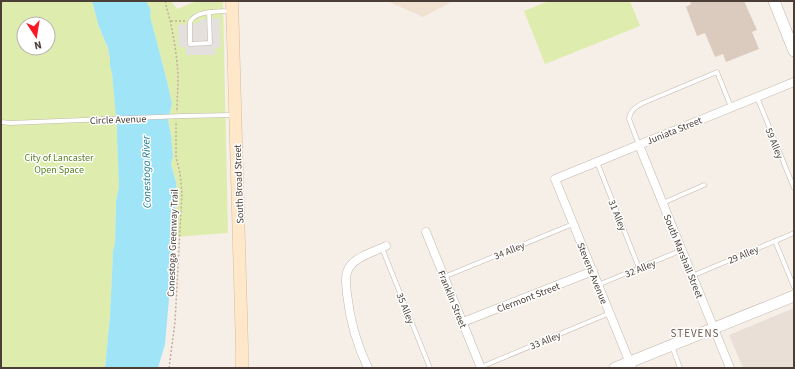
<svg xmlns="http://www.w3.org/2000/svg" width="795" height="369" font-family="'Source Sans 3',sans-serif">
  <style>
    .residential { fill: #eadfd6 }
    .education { fill: #f0e1d1 }
    .green { fill: #deedae; fill-rule: evenodd }
    .parking { fill: #e3e0dd }
    .water { fill: #a0e5f7 }
    .building { fill: #dbcbbf }
    .lines { fill: none; stroke-linecap: round; stroke-linejoin: round }
    .service-casing { stroke: #c5b7ad; stroke-width: 5 }
    .minor-casing { stroke: #c5b7ad; stroke-width: 9 }
    .tertiary-casing { stroke: #c5b7ad; stroke-width: 12 }
    .secondary-casing { stroke: #dcbb96; stroke-width: 13 }
    .path { stroke: #c5ad9a; stroke-width: 1.5; stroke-dasharray: 2 2; stroke-linecap: butt }
    .service { stroke: #fff; stroke-width: 4 }
    .minor { stroke: #fff; stroke-width: 8 }
    .tertiary { stroke: #fff; stroke-width: 11 }
    .secondary { stroke: #ffe7c9; stroke-width: 12 }
    .service-bridge-casing { stroke: #c5b7ad; stroke-width: 5; stroke-linecap: butt }
    .service-bridge { stroke: #fff; stroke-width: 4 }
    .labels { text-anchor: middle; stroke-width: 3; stroke-linejoin: round; paint-order: stroke }
    .street-label { font-size: 10px; fill: #4a3e36; stroke: #fff }
    .park-label { font-size: 10px; fill: #5a8223; stroke: #fff }
    .water-label { font-size: 11px; font-style: italic; fill: #207c94; stroke: #fff }
    .neighbourhood-label { font-size: 11px; letter-spacing: 1px; fill: #6e594c; stroke: #fff }
  </style>
  <rect width="100%" height="100%" fill="#f5efe8"/>
  <polygon class="residential" points="794,308 794,368 743,368 729,335"/>
  <polygon class="education" points="387,1 453,1 423,17"/>
  <g class="green">
    <path d="M1 1H92L99 27 108 48 110 59V66L112 73 116 109 119 186 116 201 115 243 113 251 110 316 105 368H1L2 112H1ZM24 24H48V48H24Z"/>
    <polygon points="146,1 171,1 177,9 197,1 223,1 228,233 174,237 176,220 175,203 177,195 176,181 171,164 173,156 171,135 168,120 172,104 167,81 150,16 151,10"/>
    <polygon points="549,1 630,1 640,26 545,64 524,11"/>
  </g>
  <polygon class="parking" points="219,18 221,47 215,48 215,55 186,55 186,47 179,47 178,25 199,23 199,20"/>
  <polygon class="water" points="92,1 146,1 151,10 150,16 167,81 172,104 168,120 171,135 173,156 171,164 176,182 177,195 175,203 176,220 165,344 158,368 105,368 110,316 113,251 115,243 116,201 119,186 117,140 117,127 112,73 110,66 110,59 108,48 99,27"/>
  <polygon class="building" points="690,1 744,1 757,30 752,32 759,49 726,62 723,54 715,57 705,33 697,36 686,7 691,4"/>
  <g class="lines">
    <g class="service-casing">
      <g id="service">
        <path d="M209 12 210 43 190 44V22C196 10 219 12 230 11"/>
        <polyline points="757,97 794,188"/>
        <polyline points="183,116 233,115"/>
        <polyline points="1,122 10,123 107,119"/>
        <path d="M639 145 629 119C630 110 636 107 643 103L717 72 731 107"/>
        <polyline points="597,162 639,268"/>
        <polyline points="663,203 704,185"/>
        <polyline points="775,241 794,287"/>
        <polyline points="382,248 430,368"/>
        <polyline points="692,276 794,233"/>
        <polyline points="444,277 573,224"/>
        <polyline points="598,285 682,250"/>
        <polyline points="672,346 680,368"/>
        <polyline points="481,367 610,313"/>
      </g>
    </g>
    <g class="minor-casing">
      <g id="minor">
        <polyline points="639,145 730,368"/>
        <polyline points="426,232 481,368"/>
        <polyline points="463,322 593,271"/>
        <path d="M368 368C356 343 350 322 347 294 346 284 344 273 351 265 358 256 376 251 386 246"/>
        <polyline points="632,368 555,179 794,82"/>
      </g>
    </g>
    <g class="tertiary-casing">
      <g id="tertiary">
        <polyline points="774,1 794,51"/>
        <polyline points="615,368 794,296"/>
      </g>
    </g>
    <g class="secondary-casing">
      <polyline id="secondary" points="232,1 242,348 242,368"/>
    </g>
    <g class="path">
      <path d="M165 1C172 26 177 52 178 77 178 89 177 100 177 112"/>
      <polyline points="171,21 185,21"/>
      <polyline points="169,368 175,322 182,193 180,173 176,157 176,121"/>
    </g>
    <use href="#service" class="service"/>
    <use href="#minor" class="minor"/>
    <use href="#tertiary" class="tertiary"/>
    <use href="#secondary" class="secondary"/>
    <g class="service-bridge-casing">
      <polyline id="service-bridge" points="107,119 183,116"/>
    </g>
    <use href="#service-bridge" class="service-bridge"/>
  </g>
  <g class="labels">
    <g class="street-label">
      <text transform="translate(118 119) rotate(-2)" y="4">Circle Avenue</text>
      <text transform="translate(674 130) rotate(-22)" y="4">Juniata Street</text>
      <text transform="translate(775 143) rotate(68)" y="4">59 Alley</text>
      <text transform="translate(238 184) rotate(-92)" y="4">South Broad Street</text>
      <text transform="translate(618 215) rotate(68)" y="4">31 Alley</text>
      <text transform="translate(172 243) rotate(-88)" y="4">Conestoga Greenway Trail</text>
      <text transform="translate(509 250) rotate(-22)" y="4">34 Alley</text>
      <text transform="translate(743 254) rotate(-23)" y="4">29 Alley</text>
      <text transform="translate(684 256) rotate(68)" y="4">South Marshall Street</text>
      <text transform="translate(640 268) rotate(-22)" y="4">32 Alley</text>
      <text transform="translate(593 273) rotate(68)" y="4">Stevens Avenue</text>
      <text transform="translate(528 297) rotate(-21)" y="4">Clermont Street</text>
      <text transform="translate(453 299) rotate(68)" y="4">Franklin Street</text>
      <text transform="translate(406 308) rotate(68)" y="4">35 Alley</text>
      <text transform="translate(545 340) rotate(-22)" y="4">33 Alley</text>
    </g>
    <g class="park-label">
      <text x="59" y="161">City of Lancaster<tspan x="59" dy="12">Open Space</tspan></text>
    </g>
    <g class="water-label">
      <text transform="translate(146 172) rotate(-91)" y="4">Conestoga River</text>
    </g>
    <g class="neighbourhood-label">
      <text x="695" y="337">STEVENS</text>
    </g>
  </g>
  <rect width="795" height="369" fill="none" stroke="#4a3e36" stroke-width="4"/>
  <g transform="translate(36 36) rotate(168)"><circle r="19" fill="#ffffff" stroke="#b7b2af"/>
  <path d="M0-3L7 15L0 10L-7 15Z" fill="#ff1623"/>
  <text y="-6" font-size="11" font-weight="bold" text-anchor="middle" fill="#4a3e36">N</text>
  </g>
</svg>
